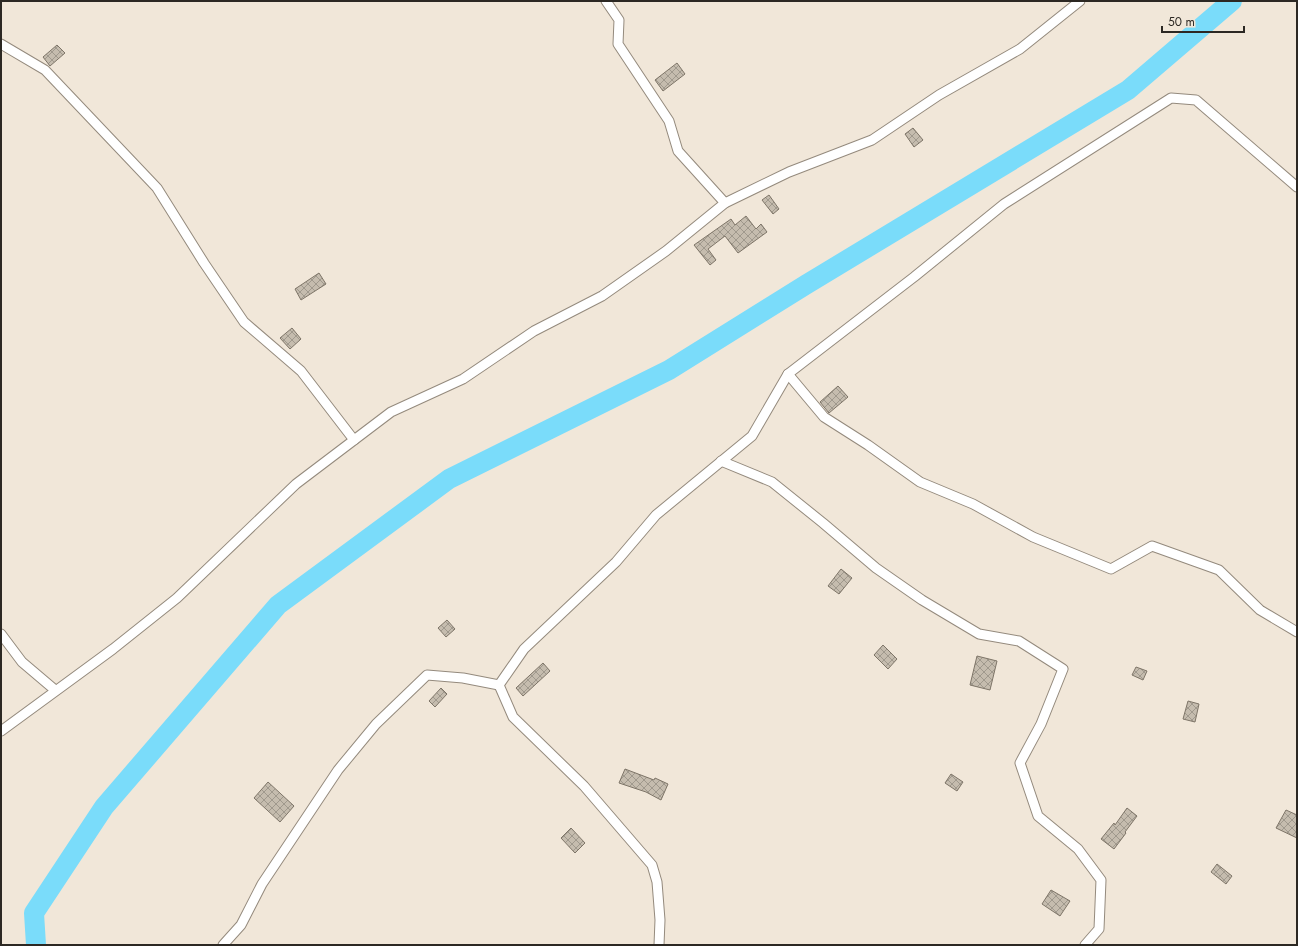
<svg xmlns="http://www.w3.org/2000/svg" width="1298" height="946" font-family="Jost,sans-serif">
  <style>
    .lines { fill: none; stroke-linecap: round; stroke-linejoin: round }
    .river { stroke: #7adcfa; stroke-width: 20 }
    .building { fill: url(#building-cross-hatch); stroke: #7e7568 }
    .street-casing { stroke: #948a7d; stroke-width: 11 }
    .street { stroke: #fff; stroke-width: 9 }
  </style>
  <defs>
    <pattern id="building-cross-hatch" width="8" height="8" patternUnits="userSpaceOnUse"><rect width="8" height="8" fill="#c5bcae"/><path d="M0 0l8 8M0 8l8-8" fill="none" stroke="#a0998d"/></pattern>
  </defs>
  <rect width="100%" height="100%" fill="#f1e7d9"/>
  <g class="lines">
    <polyline class="river" points="36,945 34,913 104,807 278,605 449,479 669,370 807,284 1128,90 1232,1"/>
  </g>
  <g class="building">
    <polygon points="57,45 65,53 50,66 43,57"/>
    <polygon points="677,63 685,74 663,91 655,80"/>
    <polygon points="913,128 923,140 914,147 905,134"/>
    <polygon points="769,195 779,209 773,214 762,200"/>
    <polygon points="746,216 756,229 761,224 767,232 738,253 725,236 708,249 716,260 710,265 694,245 731,219 735,225"/>
    <polygon points="319,273 326,284 301,300 295,289"/>
    <polygon points="292,328 301,339 290,349 280,338"/>
    <polygon points="838,386 848,397 829,413 820,402"/>
    <polygon points="841,569 852,578 839,594 828,586"/>
    <polygon points="447,620 455,629 446,637 438,628"/>
    <polygon points="883,645 897,659 888,669 874,655"/>
    <polygon points="977,656 997,661 990,690 970,685"/>
    <polygon points="543,663 550,671 523,696 516,688"/>
    <polygon points="1136,667 1147,671 1143,680 1132,675"/>
    <polygon points="441,688 447,694 435,707 429,701"/>
    <polygon points="1188,701 1199,704 1195,722 1183,719"/>
    <polygon points="625,769 654,780 655,778 668,784 661,800 646,792 619,783"/>
    <polygon points="951,774 963,782 957,791 945,783"/>
    <polygon points="268,782 294,806 280,822 254,798"/>
    <polygon points="1127,808 1137,816 1125,832 1126,833 1114,849 1101,839 1114,823 1115,825"/>
    <polygon points="1286,810 1297,815 1297,838 1276,828"/>
    <polygon points="571,828 585,843 575,853 561,838"/>
    <polygon points="1217,864 1232,876 1226,884 1211,872"/>
    <polygon points="1051,890 1070,901 1060,916 1042,904"/>
  </g>
  <g class="lines">
    <g class="street-casing">
      <g id="street">
        <polyline points="606,1 619,20 618,44 669,121 678,151 725,203"/>
        <polyline points="1,44 45,70 157,188 204,263 244,322 301,371 354,440"/>
        <polyline points="788,374 824,417 868,445 920,482 973,504 1033,537 1111,569 1152,546 1219,570 1260,610 1297,632"/>
        <polyline points="721,461 772,482 823,523 876,568 922,600 979,634 1019,641 1063,669 1041,724 1020,763 1038,816 1078,849 1101,880 1099,929 1085,945"/>
        <polyline points="1,634 22,662 55,690"/>
        <polyline points="1,731 113,649 177,598 296,484 391,412 463,379 534,331 602,296 666,251 725,203 789,172 872,140 939,95 1020,49 1080,1"/>
        <polyline points="223,945 241,925 262,884 338,770 376,724 427,675 463,678 499,685"/>
        <polyline points="659,945 660,920 657,882 652,865 584,786 513,717 499,685 524,649 616,562 656,515 752,436 788,374 914,277 1004,204 1171,98 1196,100 1297,187"/>
      </g>
    </g>
    <use href="#street" class="street"/>
  </g>
  <rect width="1298" height="946" fill="none" stroke="#2c2823" stroke-width="4"/>
  <path d="M1162 26v6h82v-6" fill="none" stroke="#2c2823" stroke-width="2"/>
  <text x="1168" y="26" font-size="12" fill="#2c2823" stroke="#f1e7d9" stroke-width="3" paint-order="stroke">50 m</text>
</svg>
